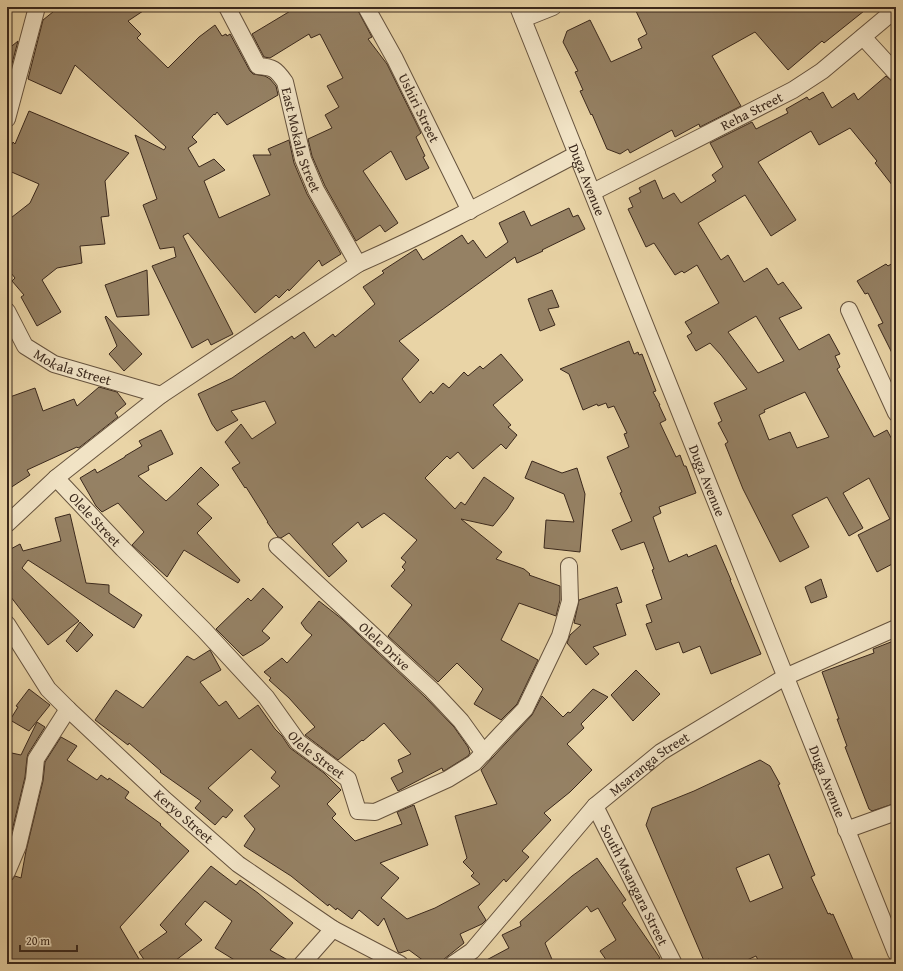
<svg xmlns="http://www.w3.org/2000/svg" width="903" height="971" font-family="'Gentium Book Plus',serif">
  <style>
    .building { fill: #958164; stroke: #3a281c; fill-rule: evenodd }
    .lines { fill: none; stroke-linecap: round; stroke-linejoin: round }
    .minor-casing { stroke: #66533e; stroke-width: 18 }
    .minor { stroke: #f1e3c5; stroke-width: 16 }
    .labels { text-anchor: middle; stroke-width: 3; stroke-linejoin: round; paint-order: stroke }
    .street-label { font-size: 14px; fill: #3a281c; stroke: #f1e3c5 }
  </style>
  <rect width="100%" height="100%" fill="#e9d4a6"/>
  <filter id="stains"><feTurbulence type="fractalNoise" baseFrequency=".005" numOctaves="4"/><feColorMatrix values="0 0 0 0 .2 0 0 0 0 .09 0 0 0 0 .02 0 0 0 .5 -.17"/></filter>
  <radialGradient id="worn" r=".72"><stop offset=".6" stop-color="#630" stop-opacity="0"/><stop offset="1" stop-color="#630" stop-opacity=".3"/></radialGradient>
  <g class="building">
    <polygon points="59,7 149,7 128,21 141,34 137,38 168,68 199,37 215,25 222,36 226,34 227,36 230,34 250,71 253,74 265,76 270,79 276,86 278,95 227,125 217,112 215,115 214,114 192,137 197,142 188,148 199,167 214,159 225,170 204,181 219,218 270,195 253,155 271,155 268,149 289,140 294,163 307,194 341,254 322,266 319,260 289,291 288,289 279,298 276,295 255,313 188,233 183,236 233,334 211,345 208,339 192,348 152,266 176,257 174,247 160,249 143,205 157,199 135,135 164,150 166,147 75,65 61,94 28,79 43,20"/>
    <polygon points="297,7 356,7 372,37 368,39 387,64 421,133 416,137 425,156 423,157 429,168 406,180 391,151 363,171 398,223 385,232 380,225 356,241 325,186 312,156 308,139 332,128 325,115 339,107 327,86 343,78 320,34 311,38 309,34 270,58 264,57 252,34"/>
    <polygon points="634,7 869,7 824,43 822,41 788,70 755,32 712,56 741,106 700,127 699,124 675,137 672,130 630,153 628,149 620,154 607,149 592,114 591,115 580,91 583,90 575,72 578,71 563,42 567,31 590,20 611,62 642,48 638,39 647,34"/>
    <polygon points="18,41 10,71 7,70 7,50"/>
    <path d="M886 76 893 82H896V190L875 163 877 161 850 128 819 145 811 131 758 162 796 220 771 236 745 195 698 223 721 260 728 255 744 282 767 268 778 285 783 282 802 308 779 318 799 350 829 334 840 354 835 356 840 367 837 369 874 437 887 430 896 447V562L877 572 858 535 890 519 869 478 843 493 863 528 849 536 827 497 792 515 809 547 780 562 743 489 725 444 728 442 718 423 722 421 714 403 747 389 721 355 710 343 696 351 687 336 692 333 685 322 719 303 697 265 684 273 682 271 675 275 654 243 646 247 628 209 633 207 629 198 641 192 639 188 655 180 663 199 674 193 681 203 716 181 712 175 723 167 710 143 752 122 756 129 788 113 786 109 807 97 809 100 823 92 832 108 854 93 858 100ZM756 316 784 361 758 373 728 332ZM805 392 829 437 797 448 790 432 769 440 759 415 765 412 764 410Z"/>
    <polygon points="29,111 129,153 105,181 109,216 101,217 105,244 80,246 82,263 57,268 42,280 61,312 37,326 21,297 24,295 12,281 15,278 7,268 7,221 30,203 39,184 7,170 7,155 13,142 15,144"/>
    <polygon points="569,208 573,217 578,215 585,229 542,250 543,251 517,263 515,257 399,341 419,360 402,379 420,403 431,391 433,394 443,383 449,388 464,372 468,376 480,366 483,369 501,354 523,380 493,405 511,425 508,427 517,435 506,449 501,444 473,469 458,452 450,459 447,456 425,478 455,509 461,502 465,505 484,477 514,498 507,509 493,526 461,519 502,552 496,559 524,569 530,574 529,575 560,586 560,600 556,616 519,603 501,640 538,660 517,704 501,720 474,704 483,689 457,663 438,682 388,636 412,605 391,586 405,570 402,567 406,562 401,558 417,540 384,513 362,528 358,522 332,544 347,561 329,577 289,533 281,538 278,537 267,522 268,522 246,487 245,488 232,468 240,463 225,442 241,424 252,439 276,423 265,401 231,411 238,420 217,431 212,424 198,394 232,378 292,336 294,339 304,332 315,348 333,334 335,337 375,304 363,287 384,273 382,271 416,249 423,260 462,235 468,244 473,240 486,258 508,242 499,223 524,211 531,226"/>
    <polygon points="896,261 896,361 878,325 883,323 868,293 865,294 857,281 886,264 888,266"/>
    <polygon points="147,270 149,315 117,317 105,285"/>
    <polygon points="552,290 559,307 548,309 555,325 540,331 528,299"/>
    <polygon points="106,316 142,354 124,371 109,354 117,346 105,317"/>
    <polygon points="629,341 634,354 638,352 639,355 642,354 656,391 653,392 660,405 659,405 666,420 660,423 676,457 680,455 684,466 686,466 696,493 659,507 661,513 653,517 669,562 687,554 688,557 716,545 731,580 730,580 761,654 711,674 700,646 683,653 679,642 656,650 646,624 652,622 646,605 662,599 652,570 654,569 644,542 621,550 612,530 632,521 620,493 622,492 607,457 629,447 624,434 627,433 614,406 608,408 606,403 598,406 597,404 583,410 569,374 560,369"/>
    <polygon points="99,387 117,392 126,404 115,413 118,417 80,447 78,448 77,447 27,470 30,475 7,490 7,398 35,388 43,411 74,399 77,406"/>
    <polygon points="161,430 173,454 148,466 149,470 138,476 166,501 178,490 201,467 219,485 197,504 212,518 197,533 240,580 238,583 184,550 167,577 132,545 144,532 118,503 102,512 96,506 80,478 95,469 97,473 125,457 125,456 142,446 139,441"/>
    <polygon points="532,461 562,473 577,468 585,494 580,552 544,548 546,520 574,522 564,494 525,478"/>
    <polygon points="70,514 86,583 109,585 109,593 142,615 134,628 28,560 22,568 79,621 48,645 7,592 7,551 20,544 23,551 61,541 55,518"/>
    <polygon points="821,579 827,597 811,603 805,587"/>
    <polygon points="617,587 622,602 616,604 626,635 593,647 599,654 586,665 567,643 570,635 581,625 574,623 579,600"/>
    <polygon points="263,588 283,607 262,631 270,638 263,644 243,656 216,629 248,598 251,601"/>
    <polygon points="319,601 342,619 425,697 454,727 468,747 470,753 468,756 444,771 443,771 442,768 398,791 391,778 403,772 398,760 411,754 384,723 363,741 362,740 338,760 305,735 315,727 289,698 269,680 271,678 264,672 282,658 287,663 312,635 306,630 301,623"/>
    <polygon points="80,622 93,635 77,652 66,641"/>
    <polygon points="896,640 896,803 872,811 869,809 845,747 847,746 837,719 839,719 822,672 874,653 873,649"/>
    <polygon points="210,650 221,670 200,682 219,706 226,701 239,719 258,705 275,729 282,736 290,748 324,773 341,790 327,804 336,814 332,818 355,841 402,824 397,812 414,805 428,845 380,863 399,878 381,898 407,919 435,908 480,884 471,876 474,873 463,862 467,858 455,816 497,804 481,770 532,715 542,696 563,717 568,712 570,713 593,689 608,697 581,724 584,728 567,744 592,770 570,792 544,813 551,820 522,851 529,857 506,882 504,879 478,907 486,920 482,924 460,934 464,943 438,964 428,964 409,950 400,953 398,952 384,918 378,926 359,910 352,919 337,908 336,910 329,904 328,906 291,876 244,846 255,829 244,816 280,786 271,778 276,772 251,749 208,788 233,810 226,818 223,816 215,825 195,808 201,801 160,772 161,771 129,743 128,745 95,720 116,690 143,708 187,656 194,660"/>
    <polygon points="636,670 660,694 633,721 611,695"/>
    <polygon points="29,689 50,705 29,731 10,720 18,707 16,706"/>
    <polygon points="37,722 45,727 28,754 27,758 25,777 12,831 7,829 7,752 21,755"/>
    <polygon points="61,737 77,746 67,760 97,780 101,775 108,780 109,778 129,792 125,798 161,824 160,825 189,851 120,927 142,964 7,964 7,886 8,881 12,880 15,876 21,878 26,851 43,781 45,762"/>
    <path d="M760 760 770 766 780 784 778 785 815 875 811 877 828 914 830 913 831 915 833 914 855 964H760L756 956 738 964H711L709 959 704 961 646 825 652 808 694 791ZM769 854 783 888 750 902 736 868Z"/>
    <polygon points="597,858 626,900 622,903 660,958 652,964 609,964 600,951 616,940 598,908 591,912 587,906 545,943 554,964 479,964 509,948 502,935 521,926 520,922 572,876"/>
    <polygon points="211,866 236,885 240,880 258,893 293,923 270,950 293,963 293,964 241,964 215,948 232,921 205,901 185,924 202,940 171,964 147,964 139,952 167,932 160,925"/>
  </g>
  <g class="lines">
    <g class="minor-casing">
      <g id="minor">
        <path id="s1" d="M227 7 258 66C273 67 276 69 285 82L303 159 316 190 358 264"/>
        <path id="s2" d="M366 7 395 59 470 211"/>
        <path id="s3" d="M518 7 896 953"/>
        <polyline points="523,19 553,7"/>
        <polyline points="863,37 896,73"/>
        <polyline points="7,119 37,7"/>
        <path id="s4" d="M593 192 793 90 822 71 896 9"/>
        <polyline points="849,310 896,413"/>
        <path id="s5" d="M7 311 25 346 54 364 161 395"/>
        <path id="s6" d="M56 478 123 549 204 630 266 697 298 742 348 779 358 811 375 812 448 779 474 763 502 733 525 709 560 636 570 601 569 566"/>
        <path d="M7 524 56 478 161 395 358 264C433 231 505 192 577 154"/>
        <path id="s7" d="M277 546 432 690 461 721 484 753"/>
        <path id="s8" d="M7 624 48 689 68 709 164 799 238 864 333 929 400 964"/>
        <path id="s9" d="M595 806 674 964"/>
        <polyline points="846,830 896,812"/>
        <polyline points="7,872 18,846 34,779 36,759 68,709"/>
        <polyline points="302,964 333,929"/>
        <path id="s10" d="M453 964 472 951 595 806 661 752 785 677 896 628"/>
      </g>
    </g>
    <use href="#minor" class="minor"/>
  </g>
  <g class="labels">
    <g class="street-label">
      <text dy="5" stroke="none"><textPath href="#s2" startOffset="114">Ushiri Street</textPath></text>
      <text dy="5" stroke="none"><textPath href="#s4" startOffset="178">Reha Street</textPath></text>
      <text dy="5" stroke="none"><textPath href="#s1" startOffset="160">East Mokala Street</textPath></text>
      <text dy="5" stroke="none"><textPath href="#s3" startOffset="186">Duga Avenue</textPath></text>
      <text dy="5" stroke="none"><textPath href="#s5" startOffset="92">Mokala Street</textPath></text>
      <text dy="5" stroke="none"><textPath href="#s3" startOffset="510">Duga Avenue</textPath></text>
      <text dy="5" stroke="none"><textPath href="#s6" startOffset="57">Olele Street</textPath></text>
      <text dy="5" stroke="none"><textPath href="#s7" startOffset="147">Olele Drive</textPath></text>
      <text dy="5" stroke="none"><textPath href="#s6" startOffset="381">Olele Street</textPath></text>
      <text dy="5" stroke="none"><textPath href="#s10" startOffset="282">Msaranga Street</textPath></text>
      <text dy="5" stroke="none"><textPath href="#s3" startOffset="834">Duga Avenue</textPath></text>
      <text dy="5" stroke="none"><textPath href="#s8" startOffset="263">Keryo Street</textPath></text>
      <text dy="5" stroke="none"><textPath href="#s9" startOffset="88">South Msangara Street</textPath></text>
    </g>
  </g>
  <rect width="903" height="971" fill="none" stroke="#e9d4a6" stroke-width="24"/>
  <rect x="8" y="8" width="887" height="955" fill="none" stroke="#3a281c" stroke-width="2"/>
  <rect x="12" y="12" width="879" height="947" fill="none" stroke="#3a281c"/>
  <path d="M20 945v6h57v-6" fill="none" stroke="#3a281c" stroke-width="2"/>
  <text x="26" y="945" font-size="12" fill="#3a281c" stroke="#f1e3c5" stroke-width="3" paint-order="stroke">20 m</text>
  <rect width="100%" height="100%" filter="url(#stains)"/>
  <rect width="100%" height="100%" fill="url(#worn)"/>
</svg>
